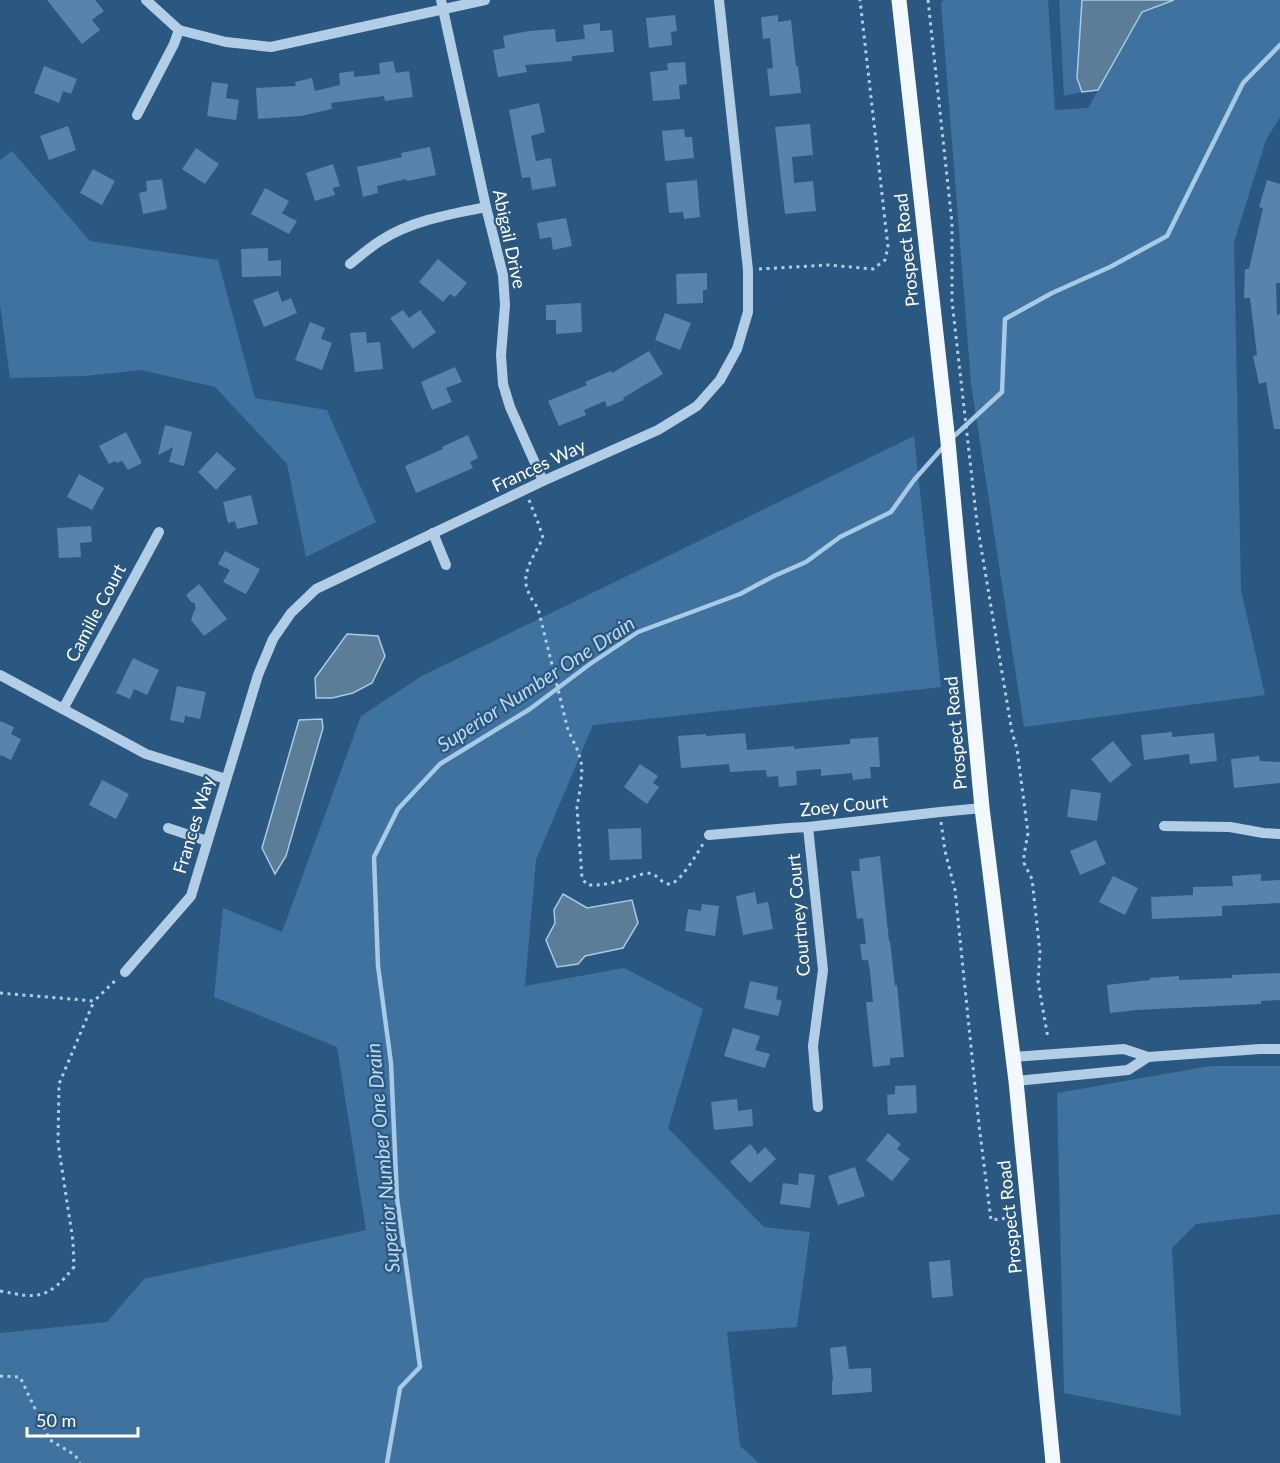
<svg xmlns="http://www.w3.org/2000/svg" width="1280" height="1463" font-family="Lato,sans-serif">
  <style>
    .green { fill: #3f729e }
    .water { fill: #5c7d98; stroke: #a7cae6; stroke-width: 1.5 }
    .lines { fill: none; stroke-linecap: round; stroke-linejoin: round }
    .stream { stroke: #a7cae6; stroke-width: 4.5 }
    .building { fill: #5684ab }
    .path { stroke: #b2cee6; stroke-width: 3; stroke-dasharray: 3 4.5; stroke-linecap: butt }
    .minor { stroke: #b2cee6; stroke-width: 10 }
    .major { stroke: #f3f8fd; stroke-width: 15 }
    .labels { text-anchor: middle; stroke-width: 4.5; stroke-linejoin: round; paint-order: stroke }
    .street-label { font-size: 18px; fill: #fff; stroke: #2a5881 }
    .water-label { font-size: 20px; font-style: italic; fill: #bed8ed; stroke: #2a5881 }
  </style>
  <rect width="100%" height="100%" fill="#2a5881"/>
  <g class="green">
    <polygon points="944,0 1048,0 1055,110 1088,108 1143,10 1172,0 1280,0 1280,117 1266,140 1234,242 1241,590 1265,695 1024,727 971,384 941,2"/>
    <polygon points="1059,0 1082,0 1077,77 1082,92 1064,96"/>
    <polygon points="12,151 90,241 218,260 255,398 327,410 376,522 306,557 287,464 215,387 141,370 85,376 10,378 0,305 0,160"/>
    <polygon points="914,436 941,687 593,725 536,860 525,986 624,968 703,1009 668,1128 764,1227 810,1232 797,1327 727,1332 740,1446 759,1463 0,1463 0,1333 107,1322 144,1279 366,1230 337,1047 214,997 223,908 282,932 361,716 420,677"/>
    <polygon points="1210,1066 1280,1066 1280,1214 1196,1224 1172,1248 1181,1416 1064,1393 1057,1093"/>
  </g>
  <g class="water">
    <polygon points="1082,0 1174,0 1142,12 1098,90 1082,92 1077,78"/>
    <polygon points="347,634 378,636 385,656 372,683 353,693 332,698 316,698 315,678"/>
    <polygon points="322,719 323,728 286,856 275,874 262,848 299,720"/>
    <polygon points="563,894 587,908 632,900 638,923 623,948 585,956 578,964 557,967 546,940 555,923 554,910"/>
  </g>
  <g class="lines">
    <g class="stream">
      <polyline points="951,439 1002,392 1005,319 1052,293 1110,267 1167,236 1243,83 1280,45"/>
      <polyline points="387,1463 400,1388 420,1367 397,1198 391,1063 378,966 374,857 398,809 440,764 530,709 590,664 638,632 740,594 774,576 806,562 840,537 891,512 914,480 945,445"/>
    </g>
  </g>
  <g class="building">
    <polygon points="47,0 95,0 104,11 92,20 100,30 82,44"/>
    <polygon points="675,15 677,31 671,32 672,45 649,48 646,18"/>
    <polygon points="778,15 778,22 791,20 796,66 798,66 801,93 770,96 767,69 773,68 770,38 763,39 761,17"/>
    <polygon points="600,23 600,31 612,30 614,52 572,56 572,61 525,65 527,72 498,77 493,50 505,48 503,36 529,31 555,29 556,42 585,39 583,25"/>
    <polygon points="393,61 396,73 409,71 413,97 385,101 384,96 331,103 332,109 301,116 258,119 256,88 296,86 295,82 312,78 315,91 340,85 339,73 354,71 354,77 380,74 379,63"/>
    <polygon points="685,62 687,84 679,85 680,99 653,101 650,72 668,70 667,63"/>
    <polygon points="44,66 77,79 71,94 63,91 59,103 34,93"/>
    <polygon points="212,82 228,84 226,98 239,100 236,120 207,116"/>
    <polygon points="539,103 545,132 531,136 536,161 551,158 556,186 532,190 530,177 522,178 509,110"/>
    <polygon points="810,124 813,155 792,157 794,183 813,181 816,211 785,214 775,127"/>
    <polygon points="68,126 76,150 49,160 40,136"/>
    <polygon points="684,129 685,137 692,137 694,158 665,161 662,131"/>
    <polygon points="430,147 436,175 407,181 406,179 377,186 378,193 363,197 357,167 402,157 401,153"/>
    <polygon points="196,148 219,164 205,184 182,169"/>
    <polygon points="333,164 340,186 333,188 335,195 315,201 306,173"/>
    <polygon points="93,169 115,181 102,205 80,193"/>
    <polygon points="162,179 167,209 143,214 139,193 147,191 146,181"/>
    <polygon points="697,180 700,217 684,219 683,212 669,213 666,183"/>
    <polygon points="1267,180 1280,184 1280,283 1276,283 1277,315 1280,314 1280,429 1274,429 1266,382 1259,384 1253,356 1257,355 1250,298 1244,298 1245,269 1249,269 1263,208 1259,207"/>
    <polygon points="265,188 289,201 283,212 281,213 297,221 289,234 251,214"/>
    <polygon points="566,218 572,246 553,250 551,237 540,239 537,223"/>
    <polygon points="268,248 268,261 281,260 281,276 242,277 241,249"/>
    <polygon points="438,259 467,283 455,297 450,294 443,302 419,282"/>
    <polygon points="707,273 707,290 703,290 703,303 677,304 676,274"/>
    <polygon points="278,291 282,302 291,298 297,313 264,327 253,300"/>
    <polygon points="581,303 582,332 556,334 556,320 546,320 546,305"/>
    <polygon points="403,310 409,318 420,310 436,332 413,349 390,318"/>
    <polygon points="665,313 691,323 680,350 655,340"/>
    <polygon points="310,322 325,328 321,339 332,343 322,370 295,360"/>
    <polygon points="366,332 367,343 380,342 383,369 355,372 350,333"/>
    <polygon points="649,351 663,374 623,398 624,400 607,407 605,401 584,410 586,415 559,426 548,401 587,385 585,382 611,371 612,373"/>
    <polygon points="455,367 462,382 446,388 452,402 432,410 421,382"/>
    <polygon points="165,425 192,432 184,466 169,462 173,447 158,455"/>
    <polygon points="126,432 142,463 128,470 122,461 117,463 115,461 109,464 99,446"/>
    <polygon points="468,435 478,458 470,462 473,468 416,493 405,466 443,449 442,447"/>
    <polygon points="217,452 236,469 216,490 198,472"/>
    <polygon points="79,474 104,488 92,510 67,497"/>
    <polygon points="251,495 258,524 237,529 235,521 228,523 223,502"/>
    <polygon points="91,526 92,542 80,543 81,557 59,558 57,528"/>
    <polygon points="225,551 260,569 246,594 223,582 230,570 218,564"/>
    <polygon points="199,584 227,619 204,636 191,620 194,611 196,608 195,606 195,603 191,602 186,595"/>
    <polygon points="133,658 159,670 147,695 134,689 130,699 116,693"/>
    <polygon points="177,686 206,692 200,719 185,716 184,723 170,720"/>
    <polygon points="0,721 14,727 11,734 21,739 11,760 1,755 0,757"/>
    <polygon points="1172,732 1172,737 1214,733 1217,761 1190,764 1189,754 1144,760 1141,735"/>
    <polygon points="745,733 747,750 794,746 794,749 850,744 850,739 878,737 880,767 870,767 871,778 853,780 852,773 821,776 821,769 796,771 797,785 779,787 778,776 767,777 766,770 730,772 729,764 681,768 678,736 706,734 706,736"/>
    <polygon points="1113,741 1132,765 1110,783 1091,759"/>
    <polygon points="1259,756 1260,761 1280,762 1280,783 1234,788 1231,759"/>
    <polygon points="640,764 658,776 653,783 659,787 647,804 624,787"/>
    <polygon points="102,780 129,794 116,819 89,805"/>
    <polygon points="1071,789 1101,793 1097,821 1067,817"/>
    <polygon points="641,828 642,859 610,860 608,829"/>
    <polygon points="1096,840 1106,864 1080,875 1070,851"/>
    <polygon points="880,856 889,941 890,941 895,986 897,985 904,1057 890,1058 890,1065 873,1067 866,1002 873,1002 870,971 868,960 862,960 860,944 866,944 863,918 857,919 851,871 860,871 859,859"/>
    <polygon points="1261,874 1261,881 1280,880 1280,903 1222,906 1222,916 1152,919 1151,897 1193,895 1193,887 1233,886 1232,876"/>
    <polygon points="1113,876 1138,888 1125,915 1099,902"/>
    <polygon points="755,892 757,904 768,902 773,929 743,935 736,896"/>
    <polygon points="702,904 719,906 715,936 685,931 688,909 701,911"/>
    <polygon points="1280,973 1280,1000 1261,1001 1261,1004 1136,1010 1110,1013 1107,985 1150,980 1150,978 1179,976 1179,980 1232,978 1232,975"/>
    <polygon points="750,981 778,987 776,999 782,1001 778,1016 744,1008"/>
    <polygon points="733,1028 760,1036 755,1050 770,1054 765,1068 724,1056"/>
    <polygon points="916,1085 917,1113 888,1115 887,1095 895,1094 895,1086"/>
    <polygon points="737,1099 738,1111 752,1109 753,1126 714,1130 711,1102"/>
    <polygon points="888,1133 901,1144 897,1149 910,1159 892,1181 866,1160"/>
    <polygon points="750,1144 756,1151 757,1155 765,1147 776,1159 750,1183 730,1162"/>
    <polygon points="855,1167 865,1196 838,1205 828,1176"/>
    <polygon points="799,1173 815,1175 810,1208 780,1204 783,1183 798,1185"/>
    <polygon points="950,1260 953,1296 932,1298 929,1262"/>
    <polygon points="846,1346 849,1369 871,1368 872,1392 832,1395 832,1381 833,1380 830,1348"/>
  </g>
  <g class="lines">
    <g class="path">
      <polyline points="928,0 952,223 952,301 977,523 1012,732 1017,749 1028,833 1024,855 1024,863 1032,879 1040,952 1038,982 1048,1038"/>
      <polyline points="759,269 828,265 873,269 885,260 888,247 860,0"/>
      <path d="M529 500 539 525 543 538C535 554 520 574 528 591 530 597 534 603 538 608L568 730 578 751 582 766 581 784 577 807 582 878 587 885C610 886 625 879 646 873 658 873 659 882 668 884 679 886 697 853 703 844"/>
      <polyline points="941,822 945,851 955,890 979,1125 991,1220 1015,1217"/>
      <polyline points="0,993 94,1001 117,979"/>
      <path d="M0 1291C39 1299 48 1299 74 1267L73 1241 58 1143 59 1084 94 1001"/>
      <polyline points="0,1376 20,1377 50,1440 75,1455 80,1463"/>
    </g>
    <g class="minor">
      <polyline points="146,0 179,30 226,42 271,47 485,0"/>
      <polyline points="441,0 486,207 503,275 505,305 501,355 503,384 510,407 543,481"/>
      <polyline points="137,115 174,44 179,30"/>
      <path d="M350 264C360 256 369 248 380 241 410 221 450 214 486 207"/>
      <polyline points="433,533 446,565"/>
      <polyline points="0,675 146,754 226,779"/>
      <polyline points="63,709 159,532"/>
      <polyline points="1164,826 1230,827 1263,833 1280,834"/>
      <polyline points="808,827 823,970 813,1046 818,1107"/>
      <polyline points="168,828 207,841"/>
      <polyline points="709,835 789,828 808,827 940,812 982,808"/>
      <polyline points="125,972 191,896 258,675 273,639 291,613 316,589 543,481 658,430 697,406 720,380 737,349 748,312 748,270 719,0"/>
      <polyline points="1013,1057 1124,1049 1148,1057 1260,1049 1280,1049"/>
      <polyline points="1016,1081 1128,1070 1148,1057"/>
    </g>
    <polyline class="major" points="899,0 948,442 982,808 1016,1081 1053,1463"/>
  </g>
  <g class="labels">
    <g class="street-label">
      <text transform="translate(509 239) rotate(78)" y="6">Abigail Drive</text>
      <text transform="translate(907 250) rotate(-96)" y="6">Prospect Road</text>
      <text transform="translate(539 466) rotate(-25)" y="6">Frances Way</text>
      <text transform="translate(96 613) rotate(-62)" y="6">Camille Court</text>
      <text transform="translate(956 733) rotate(-95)" y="6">Prospect Road</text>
      <text transform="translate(844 806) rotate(-6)" y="6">Zoey Court</text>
      <text transform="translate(194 825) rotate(-73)" y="6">Frances Way</text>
      <text transform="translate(799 915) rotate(-95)" y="6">Courtney Court</text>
      <text transform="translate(1010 1217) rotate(-96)" y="6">Prospect Road</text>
    </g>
    <g class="water-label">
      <text transform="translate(536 684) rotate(-33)" y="7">Superior Number One Drain</text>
      <text transform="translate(383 1158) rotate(-95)" y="7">Superior Number One Drain</text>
    </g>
  </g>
  <path d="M27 1427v9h111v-9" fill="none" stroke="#ffffff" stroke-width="3"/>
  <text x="36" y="1427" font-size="18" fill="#ffffff" stroke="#2a5881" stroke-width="4.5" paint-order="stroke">50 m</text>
</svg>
